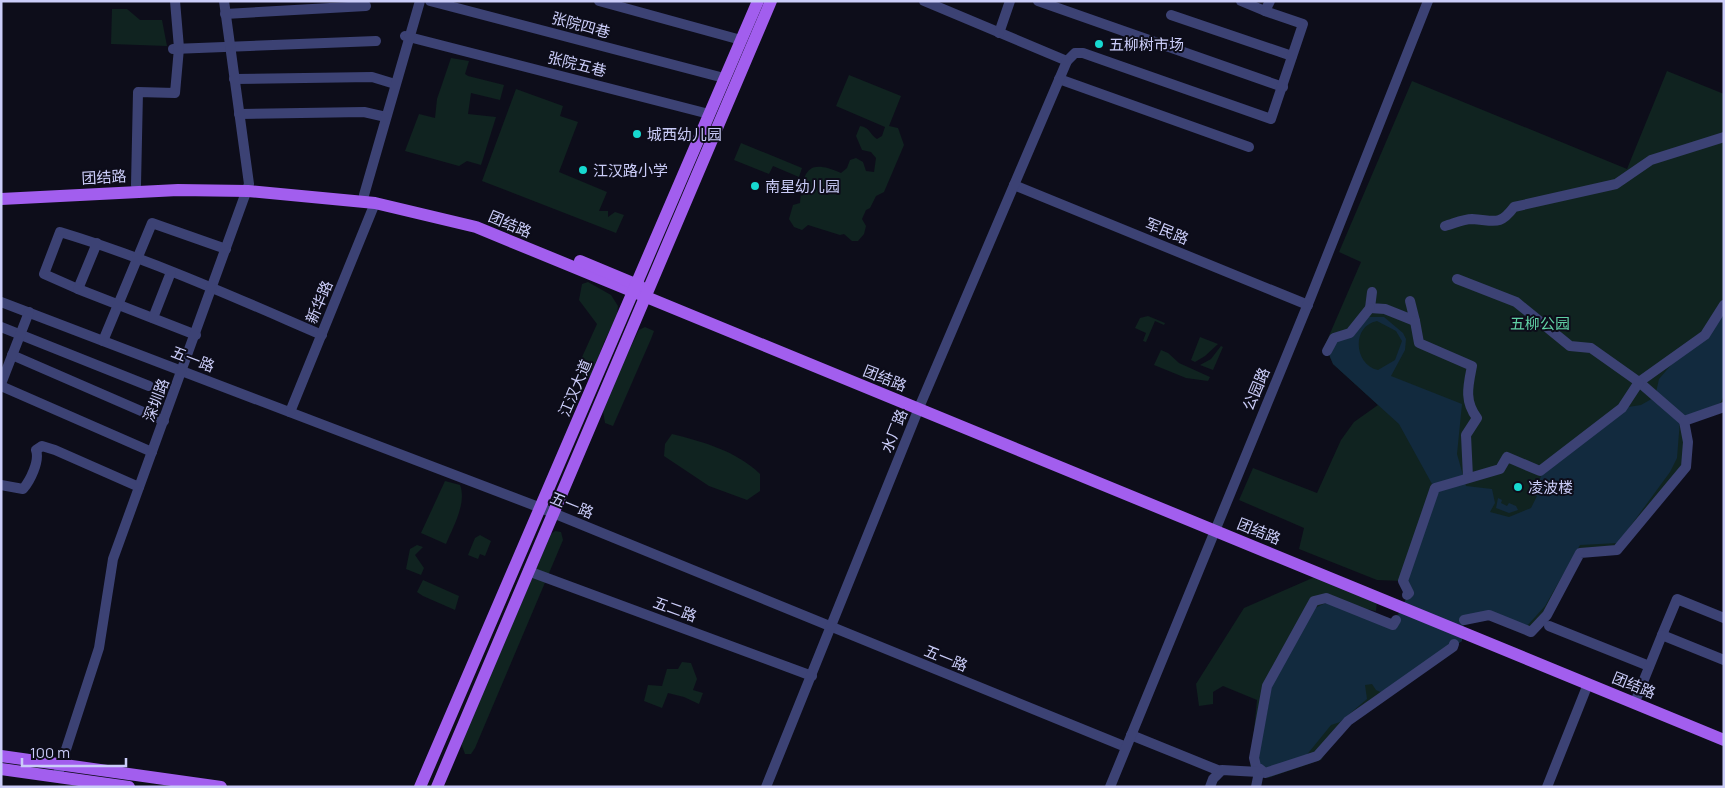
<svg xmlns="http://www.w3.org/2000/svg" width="1725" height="788" viewBox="0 0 1725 788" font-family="Manrope,'Noto Sans SC',sans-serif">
	<rect width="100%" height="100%" fill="#0d0d1a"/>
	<g fill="#102320">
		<path d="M112 9H127L140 20H162L167 46 111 44Z"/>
		<path d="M451 58 469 61 465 74 468 76 504 85 500 100 471 93 468 114 496 117 481 165 467 161 459 166 405 151 419 114 435 118 437 99Z"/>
		<path d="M1667 71 1724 94V407L1684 421V462L1622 546 1580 553 1547 615 1531 628 1481 613 1464 620 1462 641 1348 721 1321 760 1268 778 1250 771 1257 700 1223 686 1213 692V704L1199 706 1196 684 1244 608 1317 576 1377 600 1376 611 1337 603 1394 621 1409 593 1403 581 1377 580 1299 549 1304 528 1239 500 1253 468 1317 493 1341 440 1354 422 1378 405 1333 364 1325 345 1361 262 1339 252 1412 81 1627 169Z"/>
		<path d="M849 75 901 96 889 126 898 128 904 145 884 192 876 196 870 208 866 210 862 219 866 226 864 234 858 241H852L844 234 840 235 808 225 802 230 794 227 789 219 793 205 800 203C803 171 807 158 841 173L847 168 850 160 856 158 863 162 866 171 874 172 876 158 871 152 862 150 856 136 860 126C870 127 870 135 877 139L882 136 885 127 836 106Z"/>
		<path d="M516 89 563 106 560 116 578 122 559 172 607 192 599 211H608V217L615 212 624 215 616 233 482 181Z"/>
		<path d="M741 143 802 168 799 177 773 166 769 174 734 160Z"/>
		<path d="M588 282 611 295 618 306 617 316 604 342 591 378 583 376 578 366 597 324 579 300 582 284Z"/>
		<path d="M1148 316 1165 323 1164 325 1155 321 1146 342 1143 341 1146 333 1135 328 1140 318Z"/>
		<path d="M645 327 654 331 651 339 613 426 605 423 603 411 622 365 639 330Z"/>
		<path d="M1200 337 1218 344 1205 356 1195 362 1191 360Z"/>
		<path d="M1221 346 1223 347 1213 370 1200 365 1211 359Z"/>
		<path d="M1161 350 1168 353 1179 363 1210 377 1208 381 1186 378 1154 365Z"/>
		<path d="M672 434C704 442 736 451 760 474V491L747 500 709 486 664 456 665 444Z"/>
		<path d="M445 481 460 485C467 503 453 527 446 544L421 533Z"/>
		<path d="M555 531 561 532 563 540 475 748 471 754H465L461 743 551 534Z"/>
		<path d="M480 535 491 541 485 556 480 554 478 559 468 555 475 538Z"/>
		<path d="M417 545 423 547 415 555 424 568 421 575 406 569 410 549Z"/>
		<path d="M423 580 459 596 455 610 423 596 417 592Z"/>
		<path d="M682 662 691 663 697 679 693 690 703 693 699 704 684 697 668 693 662 708 644 701 648 685 662 686 667 669H678Z"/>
	</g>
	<g fill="#122a3e" fill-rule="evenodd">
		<path d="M1724 313V396L1720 403 1680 420 1677 458 1670 472 1618 543 1580 545 1545 606 1526 627 1481 613 1464 620 1462 641 1387 695 1376 690 1372 684 1365 685 1367 699 1340 722 1331 725 1305 757 1271 769 1258 766C1260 738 1269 712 1271 684L1313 609 1330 601 1396 620 1409 593 1403 581 1437 493 1399 424 1333 364 1325 345 1360 327 1369 317H1384L1403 333 1406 339 1405 350 1391 376 1462 404 1457 454 1466 486 1492 489 1495 503 1490 512 1509 517 1531 508 1537 496 1534 495 1543 471 1622 408 1641 405 1655 397 1659 379 1690 343ZM1377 321 1396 331 1402 341 1395 360 1378 370C1354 365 1351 326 1377 321Z"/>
		<path d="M1498 498 1502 500 1501 503 1507 506 1509 503 1516 506 1518 510 1509 513 1496 508Z"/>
	</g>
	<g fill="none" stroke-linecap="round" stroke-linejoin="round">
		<g stroke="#3c4274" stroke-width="10">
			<path d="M430 1 724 78"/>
			<path d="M599 1 741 40"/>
			<path d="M924 1 1067 61"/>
			<path d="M1038 1 1283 87"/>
			<path d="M1241 1 1265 11 1270 1"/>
			<path d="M225 14 366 6"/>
			<path d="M1171 15 1292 56"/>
			<path d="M999 33 1010 1"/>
			<path d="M405 36 709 114"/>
			<path d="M173 49 376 41"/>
			<path d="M234 79 372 77 395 84"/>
			<path d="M1059 79 1249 147"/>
			<path d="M239 114 364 112 386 117"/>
			<path d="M136 185 138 92 175 93 179 48 175 1"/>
			<path d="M1014 185 1308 305"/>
			<path d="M364 195 420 1"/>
			<path d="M1445 226C1453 224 1463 219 1472 219 1494 220 1499 227 1514 207L1616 184 1651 160 1724 137"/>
			<path d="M97 243 78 289 44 274 60 232C150 259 236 298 322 335"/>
			<path d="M78 289 196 335"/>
			<path d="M1372 292 1370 308 1385 309 1415 321 1410 301"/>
			<path d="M1 302 541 508 1126 747"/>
			<path d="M1724 305 1705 335 1639 382 1684 421 1724 407"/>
			<path d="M153 318 171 272"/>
			<path d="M1415 321 1419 343 1472 366C1468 386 1464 401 1477 418L1466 435 1468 477"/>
			<path d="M1 327 149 386"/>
			<path d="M103 341 152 223 226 249"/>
			<path d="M1327 351 1334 338 1350 333 1370 308"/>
			<path d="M12 355 164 421"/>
			<path d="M1 384 29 312"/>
			<path d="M1 386 152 452"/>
			<path d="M290 412 375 203"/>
			<path d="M1 485 23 489C30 481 40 461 36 450L42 446 55 450 139 487"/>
			<path d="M528 571 812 676"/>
			<path d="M1407 595 1409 593 1403 581 1435 488 1500 469 1507 457 1540 471 1622 408 1639 382 1591 348 1570 346 1516 302 1457 279"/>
			<path d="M1724 618 1677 599 1662 635 1724 660"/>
			<path d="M1396 620 1393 625 1326 598 1314 601 1267 686 1254 758 1256 766 1265 773 1317 756 1348 721 1453 647 1454 644"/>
			<path d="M1464 620 1489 615 1531 632 1547 615 1580 553 1617 550 1686 467 1688 442 1684 421"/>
			<path d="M1549 626 1649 666"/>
			<path d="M1637 697 1662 635"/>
			<path d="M1131 735 1220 771"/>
			<path d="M57 777 99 648 113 559 249 184 224 1"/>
			<path d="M766 787 921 403 1067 61 1075 53H1083L1271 119 1303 24 1265 11"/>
			<path d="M1110 787 1310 299 1428 1"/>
			<path d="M1210 787 1213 779 1222 770 1259 772 1256 787"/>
			<path d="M1547 787 1588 684"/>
		</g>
		<g stroke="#a25eee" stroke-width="12">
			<path d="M1 199 178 190 248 191 375 203 476 227 1724 740"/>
			<path d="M580 261 640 286"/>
			<path d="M1 756 221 787"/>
			<path d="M1 769 129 787"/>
			<path d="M420 787 758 1"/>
			<path d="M437 787 771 1"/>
		</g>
	</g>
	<g fill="#17d9d0" stroke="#0d0d1a" stroke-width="2">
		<circle cx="1099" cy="44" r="5"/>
		<circle cx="637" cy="134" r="5"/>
		<circle cx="583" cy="170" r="5"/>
		<circle cx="755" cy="186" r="5"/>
		<circle cx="1518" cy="487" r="5"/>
	</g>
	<g text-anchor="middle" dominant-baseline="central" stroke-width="4" stroke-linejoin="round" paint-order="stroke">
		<g font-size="15" fill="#cbcdf9" stroke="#0d0d1a">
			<text transform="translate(581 25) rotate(15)">张院四巷</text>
			<text transform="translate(577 64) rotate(14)">张院五巷</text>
			<text transform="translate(104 177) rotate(-3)">团结路</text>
			<text transform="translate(510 224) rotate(23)">团结路</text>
			<text transform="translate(1167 231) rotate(22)">军民路</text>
			<text transform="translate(319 302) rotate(-67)">新华路</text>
			<text transform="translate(193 359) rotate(21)">五一路</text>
			<text transform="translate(885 378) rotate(22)">团结路</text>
			<text transform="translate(575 388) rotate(-67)">江汉大道</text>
			<text transform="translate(1256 389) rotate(-67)">公园路</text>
			<text transform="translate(156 400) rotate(-69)">深圳路</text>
			<text transform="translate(894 431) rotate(-68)">水厂路</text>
			<text transform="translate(572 505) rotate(22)">五一路</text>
			<text transform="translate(1259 531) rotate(22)">团结路</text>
			<text transform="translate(675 609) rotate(20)">五二路</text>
			<text transform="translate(946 658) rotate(22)">五一路</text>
			<text transform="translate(1634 685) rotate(22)">团结路</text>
		</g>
		<g font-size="15" fill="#cbcdf9" stroke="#0d0d1a" text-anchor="start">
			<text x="1109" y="44">五柳树市场</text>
			<text x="647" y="134">城西幼儿园</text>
			<text x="593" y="170">江汉路小学</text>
			<text x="765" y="186">南星幼儿园</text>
			<text x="1528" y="487">凌波楼</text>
		</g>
		<g font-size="15" fill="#60d0a4" stroke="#0d0d1a">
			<text x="1540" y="323">五柳公园</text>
		</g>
	</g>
	<rect width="1725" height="788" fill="none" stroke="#cbcdf9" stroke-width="5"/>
	<path d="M22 758v8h104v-8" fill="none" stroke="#cbcdf9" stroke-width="2.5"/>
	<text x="30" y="758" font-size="15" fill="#cbcdf9" stroke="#0d0d1a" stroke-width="4" paint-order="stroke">100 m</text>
</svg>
